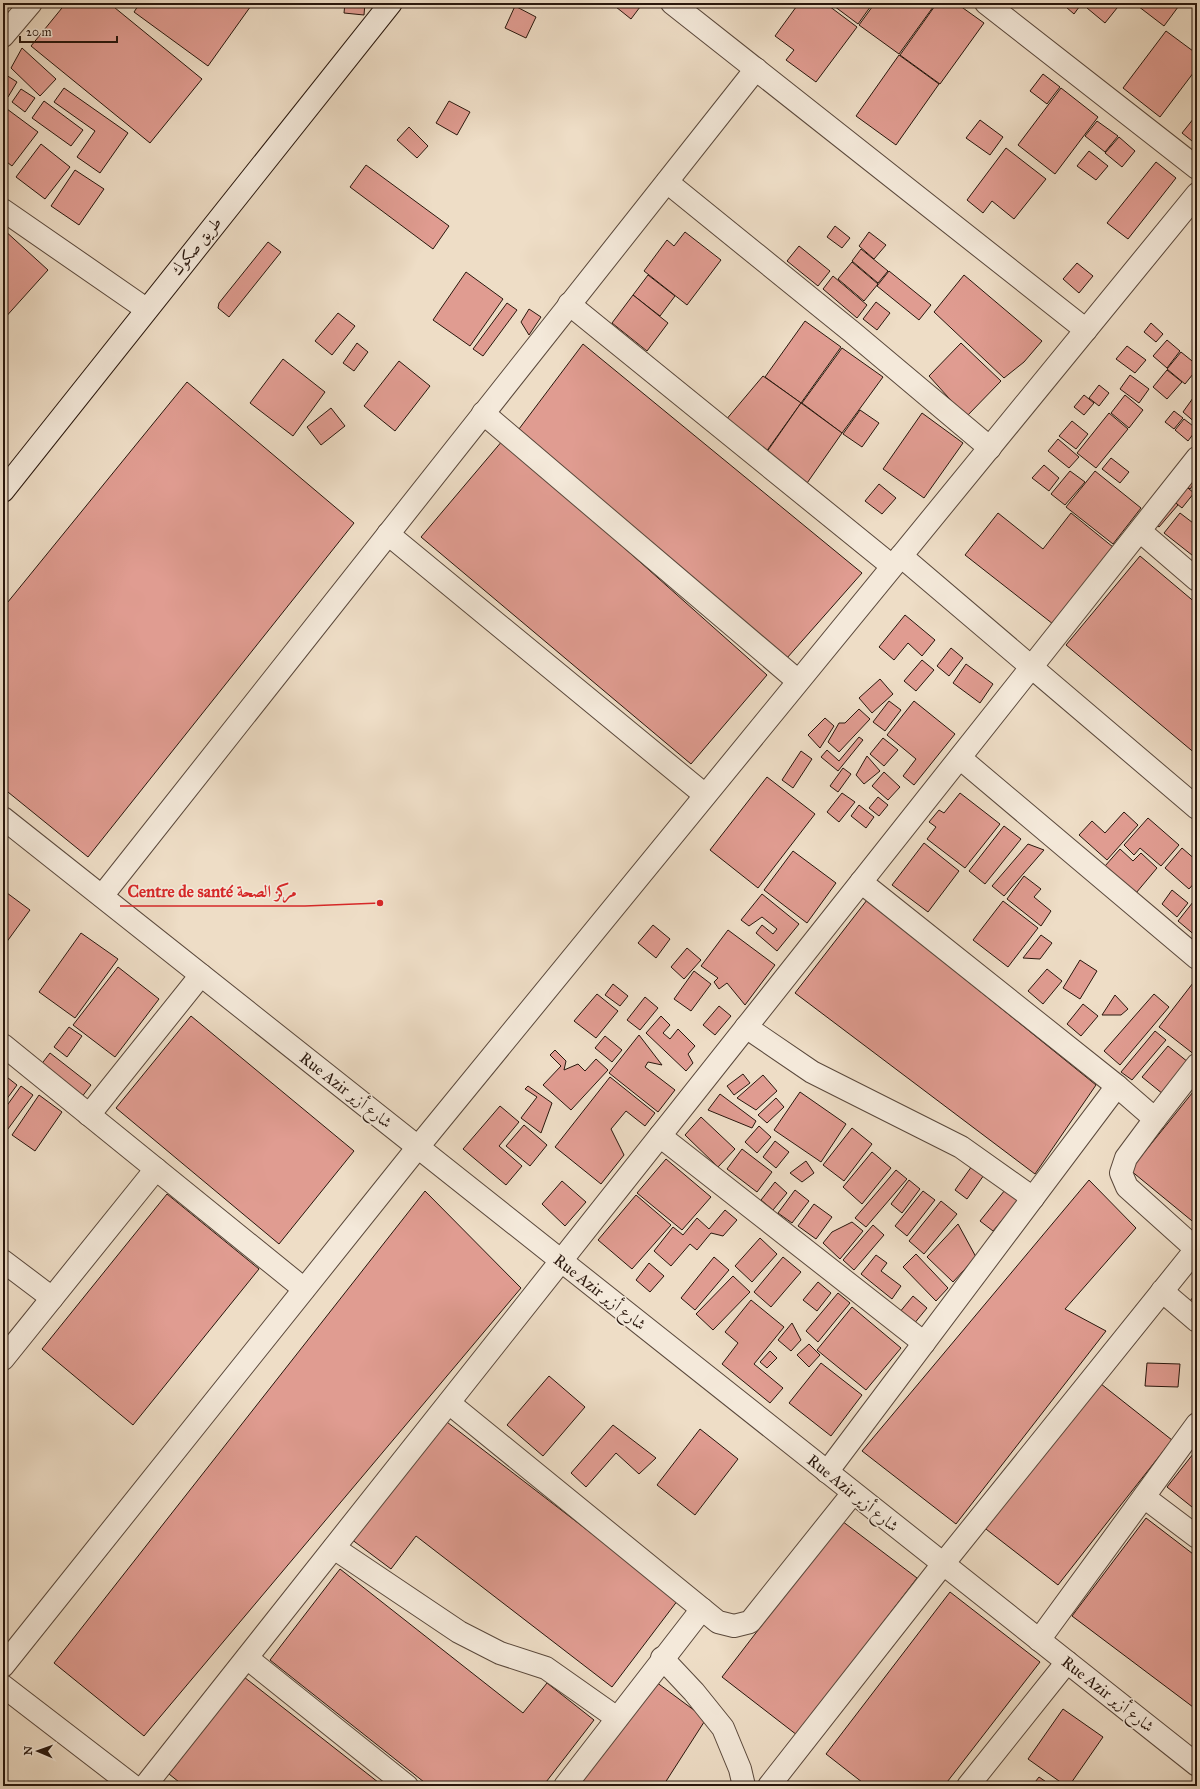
<svg xmlns="http://www.w3.org/2000/svg" width="1200" height="1789" viewBox="0 0 1200 1789" font-family="'IM FELL Great Primer',Amiri,serif">
	<rect width="100%" height="100%" fill="#eeddc6"/>
	<filter id="stains"><feTurbulence type="fractalNoise" baseFrequency=".005" numOctaves="4"/><feColorMatrix values="0 0 0 0 .2 0 0 0 0 .09 0 0 0 0 .02 0 0 0 .5 -.17"/></filter>
	<radialGradient id="worn" r=".72"><stop offset=".6" stop-color="#630" stop-opacity="0"/><stop offset="1" stop-color="#630" stop-opacity=".3"/></radialGradient>
	<g fill="#e09c91" stroke="#29170d">
		<path d="M66 3H109L202 79 150 143 31 46Z"/>
		<path d="M140 3H253L208 66 134 12Z"/>
		<path d="M345 3H365L364 15 344 13Z"/>
		<path d="M619 3H643L631 19 616 7Z"/>
		<path d="M799 3H825L857 27 816 82 786 60 794 50 775 36Z"/>
		<path d="M830 3H873L858 24Z"/>
		<path d="M875 3H936L899 54 859 25Z"/>
		<path d="M937 3H956L984 23 940 84 900 55Z"/>
		<path d="M1069 3H1082L1074 14 1066 7Z"/>
		<path d="M1091 3H1121L1105 23 1087 8Z"/>
		<path d="M1134 3H1181L1164 26Z"/>
		<path d="M515 6 536 17 526 38 505 28Z"/>
		<path d="M1166 31 1197 54V68L1160 117 1123 88Z"/>
		<path d="M22 48 56 79 40 96 11 68Z"/>
		<path d="M899 55 939 84 896 145 856 116Z"/>
		<path d="M3 73 17 82 8 97 3 93Z"/>
		<path d="M1043 74 1060 87 1047 104 1030 91Z"/>
		<path d="M64 88 128 133 100 173 77 157 95 131 54 102Z"/>
		<path d="M1061 88 1098 117 1055 174 1018 145Z"/>
		<path d="M21 89 35 98 25 112 12 102Z"/>
		<path d="M44 101 83 130 71 146 32 118Z"/>
		<path d="M449 101 470 112 457 135 436 123Z"/>
		<path d="M3 106 38 132 12 166 3 159Z"/>
		<path d="M1194 118 1197 120V145L1182 133Z"/>
		<path d="M980 120 1003 137 990 155 966 138Z"/>
		<path d="M1097 121 1118 136 1105 152 1085 136Z"/>
		<path d="M409 127 428 146 417 158 397 140Z"/>
		<path d="M1119 137 1135 151 1122 167 1105 153Z"/>
		<path d="M41 144 70 167 45 199 16 177Z"/>
		<path d="M1006 148 1046 179 1014 219 992 201 983 213 967 200Z"/>
		<path d="M1089 151 1108 166 1096 180 1077 166Z"/>
		<path d="M1156 162 1176 178 1128 239 1107 223Z"/>
		<path d="M366 165 449 226 433 249 350 187Z"/>
		<path d="M75 170 104 189 79 225 51 206Z"/>
		<path d="M835 226 850 238 842 248 827 237Z"/>
		<path d="M3 229 48 270 3 320Z"/>
		<path d="M685 232 721 260 687 305 644 271 667 240 674 246Z"/>
		<path d="M869 232 886 245 874 259 859 246Z"/>
		<path d="M268 242 281 252 229 317 218 308 219 303Z"/>
		<path d="M799 246 830 271 818 286 787 261Z"/>
		<path d="M861 249 888 271 878 283 852 261Z"/>
		<path d="M852 262 878 284 864 301 838 279Z"/>
		<path d="M1077 263 1093 276 1079 293 1063 279Z"/>
		<path d="M889 271 931 305 919 320 877 286Z"/>
		<path d="M466 272 503 299 470 346 433 320Z"/>
		<path d="M648 275 675 296 660 316 633 295Z"/>
		<path d="M964 275 1042 341 1024 362 1004 378 934 312Z"/>
		<path d="M833 276 867 305 857 318 823 289Z"/>
		<path d="M633 295 668 323 647 351 612 323Z"/>
		<path d="M876 302 890 313 877 330 863 319Z"/>
		<path d="M507 303 517 310 483 356 473 349Z"/>
		<path d="M529 309 541 317 529 335 521 322Z"/>
		<path d="M338 313 355 326 332 355 315 341Z"/>
		<path d="M805 321 841 347 801 403 765 377Z"/>
		<path d="M1151 323 1163 334 1156 342 1144 332Z"/>
		<path d="M1167 340 1180 351 1167 368 1153 356Z"/>
		<path d="M357 343 368 352 354 371 343 363Z"/>
		<path d="M961 343 1001 381 966 417 929 376Z"/>
		<path d="M583 344 862 573 787 658 519 429Z"/>
		<path d="M1127 346 1146 360 1135 373 1116 359Z"/>
		<path d="M842 348 883 377 842 433 802 403Z"/>
		<path d="M1181 352 1197 365V369L1185 384 1167 369Z"/>
		<path d="M283 359 325 392 293 436 250 403Z"/>
		<path d="M399 361 430 386 395 431 364 406Z"/>
		<path d="M1167 370 1182 382 1167 399 1153 387Z"/>
		<path d="M1197 372V382L1192 378Z"/>
		<path d="M1130 375 1149 389 1139 403 1120 389Z"/>
		<path d="M763 376 801 403 763 456 725 421Z"/>
		<path d="M187 382 354 523 88 857 3 788V608Z"/>
		<path d="M1099 385 1109 393 1099 406 1089 398Z"/>
		<path d="M1084 395 1094 403 1084 415 1074 407Z"/>
		<path d="M1125 395 1143 410 1129 428 1111 413Z"/>
		<path d="M1193 398 1197 401V424L1183 412Z"/>
		<path d="M801 403 842 433 805 486 764 456Z"/>
		<path d="M331 408 345 426 321 445 307 427Z"/>
		<path d="M860 410 879 423 862 447 843 434Z"/>
		<path d="M1174 411 1183 418 1174 429 1165 422Z"/>
		<path d="M922 413 963 443 924 498 883 469Z"/>
		<path d="M1109 413 1128 429 1096 468 1077 453Z"/>
		<path d="M1184 419 1197 429 1188 441 1175 430Z"/>
		<path d="M1072 421 1088 434 1076 449 1059 436Z"/>
		<path d="M1058 439 1079 457 1069 468 1048 451Z"/>
		<path d="M503 440 767 675 691 764 421 537Z"/>
		<path d="M1111 458 1129 472 1120 483 1102 469Z"/>
		<path d="M1044 465 1059 478 1049 491 1032 478Z"/>
		<path d="M1070 471 1085 482 1065 505 1051 494Z"/>
		<path d="M1095 471 1141 508 1113 544 1066 507Z"/>
		<path d="M1197 477V486L1193 485 1190 489 1185 485 1191 478Z"/>
		<path d="M879 484 896 498 882 514 865 501Z"/>
		<path d="M1183 484 1194 493 1182 508 1171 499Z"/>
		<path d="M1173 500 1178 505 1159 527 1154 523Z"/>
		<path d="M998 513 1043 549 1071 513 1113 547 1053 624 965 555Z"/>
		<path d="M1180 513 1197 526V559L1164 533Z"/>
		<path d="M1140 556 1197 604V755L1066 645Z"/>
		<path d="M905 615 935 640 922 656 908 643 894 660 879 647Z"/>
		<path d="M951 648 963 658 949 676 937 666Z"/>
		<path d="M922 660 934 670 916 691 904 681Z"/>
		<path d="M966 664 993 684 980 703 953 683Z"/>
		<path d="M880 679 893 694 872 713 859 698Z"/>
		<path d="M889 701 901 710 885 731 873 722Z"/>
		<path d="M914 701 955 734 914 785 903 776 916 759 887 735Z"/>
		<path d="M859 709 870 719 839 752 828 742 839 723H845Z"/>
		<path d="M825 718 834 726 820 748 808 735Z"/>
		<path d="M859 737 863 740 838 771 821 757 827 750 839 761Z"/>
		<path d="M883 738 898 750 884 766 870 754Z"/>
		<path d="M801 751 812 759 793 788 782 780Z"/>
		<path d="M867 756 880 771 864 784 856 775Z"/>
		<path d="M843 768 851 774 838 792 830 786Z"/>
		<path d="M884 772 900 787 888 800 872 786Z"/>
		<path d="M767 777 815 814 758 888 710 850Z"/>
		<path d="M842 793 855 802 839 822 827 812Z"/>
		<path d="M960 793 1000 824 965 868 927 839 936 827 929 822 939 810 944 813Z"/>
		<path d="M878 797 888 805 879 816 869 808Z"/>
		<path d="M859 805 874 817 866 828 851 816Z"/>
		<path d="M1124 812 1138 825 1107 860 1079 835 1092 821 1105 833Z"/>
		<path d="M1148 818 1179 845 1161 866 1140 848 1134 855 1124 845Z"/>
		<path d="M1004 826 1021 839 985 884 969 871Z"/>
		<path d="M924 843 959 871 928 912 892 885Z"/>
		<path d="M1028 844 1044 850 1004 896 992 886Z"/>
		<path d="M1182 848 1197 861V880L1189 889 1165 868Z"/>
		<path d="M1120 849 1133 861 1141 853 1157 868 1136 893 1105 866Z"/>
		<path d="M793 851 836 883 807 923 764 890Z"/>
		<path d="M1024 876 1041 889 1034 897 1051 911 1041 926 1007 899Z"/>
		<path d="M3 890 30 910 3 947Z"/>
		<path d="M1172 890 1188 903 1177 917 1162 904Z"/>
		<path d="M762 894 799 924 777 951 756 933 762 925 773 934 777 929 762 917 749 926 741 920Z"/>
		<path d="M1197 897V937L1178 921Z"/>
		<path d="M867 900 1096 1085 1035 1174 795 993Z"/>
		<path d="M1003 901 1038 928 1008 967 973 940Z"/>
		<path d="M653 925 670 939 656 958 638 943Z"/>
		<path d="M728 930 775 965 745 1005 727 983 719 989 714 982 718 978 701 966Z"/>
		<path d="M81 933 118 959 75 1018 39 992Z"/>
		<path d="M1041 935 1052 943 1040 959 1023 958Z"/>
		<path d="M687 948 701 960 684 979 671 967Z"/>
		<path d="M1080 960 1097 971 1080 999 1063 988Z"/>
		<path d="M118 967 159 999 115 1057 73 1025Z"/>
		<path d="M1047 969 1062 981 1043 1004 1028 991Z"/>
		<path d="M694 971 711 984 691 1011 674 999Z"/>
		<path d="M1193 983 1197 987V1053L1195 1055 1159 1027Z"/>
		<path d="M613 984 628 996 620 1006 605 995Z"/>
		<path d="M597 994 618 1011 596 1038 574 1021Z"/>
		<path d="M1154 994 1169 1007 1120 1065 1104 1051Z"/>
		<path d="M1115 995 1128 1009 1121 1015H1102Z"/>
		<path d="M645 997 658 1008 640 1030 627 1020Z"/>
		<path d="M1083 1004 1098 1016 1081 1036 1067 1024Z"/>
		<path d="M719 1006 731 1016 715 1035 703 1025Z"/>
		<path d="M191 1016 354 1151 279 1244 116 1108Z"/>
		<path d="M661 1016 670 1025 663 1033 670 1039 678 1029 695 1046 688 1054 693 1063 686 1071 646 1033Z"/>
		<path d="M69 1027 82 1036 67 1057 54 1047Z"/>
		<path d="M1155 1031 1166 1040 1132 1080 1121 1072Z"/>
		<path d="M639 1035 662 1065 648 1062 645 1067 675 1090 658 1112 609 1073Z"/>
		<path d="M605 1036 622 1050 612 1062 595 1048Z"/>
		<path d="M1168 1046 1188 1062 1163 1094 1142 1077Z"/>
		<path d="M555 1050 566 1061 564 1070 578 1064 585 1071 596 1059 608 1070 571 1110 543 1085 561 1066 550 1055Z"/>
		<path d="M50 1053 91 1085 81 1098 40 1066Z"/>
		<path d="M3 1074 17 1085 3 1104Z"/>
		<path d="M743 1074 750 1083 734 1095 727 1086Z"/>
		<path d="M763 1075 777 1091 756 1110 737 1098Z"/>
		<path d="M610 1077 655 1113 645 1126 626 1111 611 1129 624 1155 601 1184 555 1147Z"/>
		<path d="M21 1086 33 1095 5 1133 3 1131V1111Z"/>
		<path d="M528 1086 552 1103 541 1133 521 1118 537 1097 525 1089Z"/>
		<path d="M1197 1087V1225L1130 1170Z"/>
		<path d="M800 1092 846 1124 821 1162 774 1130Z"/>
		<path d="M720 1094 756 1121 752 1128 708 1110Z"/>
		<path d="M39 1095 62 1112 35 1151 12 1135Z"/>
		<path d="M776 1098 784 1107 767 1123 758 1115Z"/>
		<path d="M500 1106 519 1122 499 1146 522 1166 506 1185 463 1149Z"/>
		<path d="M701 1117 735 1149 718 1167 685 1135Z"/>
		<path d="M524 1125 547 1145 530 1166 506 1146Z"/>
		<path d="M759 1126 771 1137 757 1153 745 1142Z"/>
		<path d="M852 1128 872 1144 844 1181 823 1165Z"/>
		<path d="M775 1141 789 1152 776 1168 763 1157Z"/>
		<path d="M742 1149 772 1172 757 1192 727 1169Z"/>
		<path d="M872 1152 891 1168 862 1204 843 1187Z"/>
		<path d="M666 1159 711 1197 682 1230 637 1193Z"/>
		<path d="M806 1161 814 1173 802 1182 790 1173Z"/>
		<path d="M972 1166 984 1175 967 1199 955 1190Z"/>
		<path d="M896 1170 907 1179 866 1227 855 1218Z"/>
		<path d="M909 1180 920 1189 902 1213 891 1204Z"/>
		<path d="M1089 1180 1136 1228 1065 1309 1106 1331 956 1524 862 1451Z"/>
		<path d="M562 1181 586 1202 565 1226 542 1204Z"/>
		<path d="M775 1182 787 1193 773 1210 761 1200Z"/>
		<path d="M795 1190 809 1201 792 1223 778 1213Z"/>
		<path d="M1005 1190 1018 1201 993 1231 980 1221Z"/>
		<path d="M425 1191 521 1288 144 1736 54 1663Z"/>
		<path d="M923 1191 935 1200 907 1236 895 1226Z"/>
		<path d="M167 1194 259 1269 133 1425 42 1349Z"/>
		<path d="M636 1195 671 1225 632 1269 598 1240Z"/>
		<path d="M941 1201 957 1214 924 1254 909 1241Z"/>
		<path d="M814 1204 832 1217 816 1239 798 1226Z"/>
		<path d="M725 1210 737 1220 723 1236 711 1233 697 1250 690 1244 671 1266 654 1251 673 1227 683 1235 697 1218 709 1229Z"/>
		<path d="M852 1222 863 1231 840 1259 823 1243 832 1232Z"/>
		<path d="M958 1224 976 1257 953 1282 927 1257Z"/>
		<path d="M873 1225 884 1235 854 1270 843 1260Z"/>
		<path d="M760 1238 777 1254 752 1282 735 1266Z"/>
		<path d="M916 1254 948 1288 936 1301 903 1267Z"/>
		<path d="M876 1255 887 1263 881 1271 901 1286 892 1299 861 1274Z"/>
		<path d="M714 1257 729 1270 695 1310 681 1298Z"/>
		<path d="M783 1257 801 1272 771 1307 754 1292Z"/>
		<path d="M649 1263 664 1276 650 1292 636 1280Z"/>
		<path d="M733 1276 750 1292 713 1330 696 1314Z"/>
		<path d="M818 1282 831 1293 817 1311 803 1300Z"/>
		<path d="M1197 1292V1307L1190 1301Z"/>
		<path d="M838 1293 850 1303 818 1342 806 1331Z"/>
		<path d="M913 1296 927 1308 913 1325 899 1313Z"/>
		<path d="M751 1300 784 1327 754 1364 783 1388 770 1403 722 1364 738 1343 725 1332Z"/>
		<path d="M852 1307 901 1348 866 1390 817 1350Z"/>
		<path d="M792 1323 801 1340 791 1351 778 1340Z"/>
		<path d="M809 1344 820 1355 809 1367 797 1355Z"/>
		<path d="M770 1351 777 1358 767 1368 760 1362Z"/>
		<path d="M821 1363 862 1395 831 1436 789 1403Z"/>
		<path d="M1147 1363 1180 1364 1178 1387 1145 1386Z"/>
		<path d="M549 1376 585 1407 543 1456 507 1425Z"/>
		<path d="M1096 1380 1172 1440 1058 1585 982 1526Z"/>
		<path d="M443 1419 678 1600 612 1687 416 1536 391 1569 351 1539Z"/>
		<path d="M613 1425 656 1458 639 1474 616 1453 586 1487 571 1473Z"/>
		<path d="M700 1429 738 1459 695 1515 657 1485Z"/>
		<path d="M1197 1449V1511L1167 1487Z"/>
		<path d="M1146 1518 1197 1557V1710L1072 1616Z"/>
		<path d="M842 1521 917 1578 797 1735 722 1677Z"/>
		<path d="M340 1569 523 1713 547 1683 594 1720 543 1786H429L270 1660Z"/>
		<path d="M950 1592 1040 1662 944 1786H867L826 1754Z"/>
		<path d="M244 1677 383 1786H184L169 1774Z"/>
		<path d="M656 1682 706 1719 663 1786H579Z"/>
		<path d="M1063 1709 1103 1737 1069 1786H1066L1028 1759Z"/>
		<path d="M1039 1777 1052 1786H1032Z"/>
	</g>
	<g fill="none" stroke-linecap="round" stroke-linejoin="round">
		<defs>
			<g id="street">
				<path d="M672 3 1086 330"/>
				<path d="M986 3 1197 168"/>
				<path d="M3 36 31 3"/>
				<path d="M667 182 852 332 990 448"/>
				<path d="M3 210 146 309"/>
				<path d="M569 304 892 566"/>
				<path d="M483 413 798 681"/>
				<path d="M1140 531 1197 580"/>
				<path d="M388 534 705 795"/>
				<path d="M901 556 1197 808"/>
				<path d="M960 758 1197 958"/>
				<path d="M3 818 1197 1765"/>
				<path d="M861 882 1117 1086 1155 1119 1197 1065"/>
				<path d="M102 896 756 69"/>
				<path d="M746 1027 812 1072 961 1147 1033 1198"/>
				<path d="M3 1045 304 1289"/>
				<path d="M89 1115 201 975"/>
				<path d="M1155 1119 1126 1158 1121 1173 1127 1187 1196 1249"/>
				<path d="M660 1136 924 1343"/>
				<path d="M3 1261 52 1298"/>
				<path d="M1162 1291 1197 1321"/>
				<path d="M3 1359 156 1169"/>
				<path d="M449 1403 718 1622 734 1626 750 1622 853 1493"/>
				<path d="M827 1472 1117 1086"/>
				<path d="M1144 1497 1197 1537"/>
				<path d="M334 1548 459 1632 500 1653 546 1668 617 1718"/>
				<path d="M1039 1640 1197 1424"/>
				<path d="M247 1658 407 1786"/>
				<path d="M662 1658 694 1692 723 1728 740 1769 744 1786"/>
				<path d="M3 1666 418 1147 1197 194"/>
				<path d="M3 1686 133 1786"/>
				<path d="M145 1786 1197 458"/>
				<path d="M565 1786 702 1609"/>
				<path d="M769 1786 943 1564 1197 1248"/>
				<path d="M968 1786 1067 1662"/>
			</g>
			<path id="secondary" d="M3 491 391 3"/>
		</defs>
		<use href="#street" stroke="#5a483b" stroke-width="24"/>
		<use href="#secondary" stroke="#29170d" stroke-width="24"/>
		<use href="#street" stroke="#f4e9da" stroke-width="22"/>
		<use href="#secondary" stroke="#f4e9da" stroke-width="22"/>
	</g>
	<g text-anchor="middle" dominant-baseline="central" stroke-width="3" stroke-linejoin="round" paint-order="stroke">
		<g font-size="16" fill="#29170d" stroke="#f4e9da">
			<text transform="translate(196 246) rotate(-51)">طريق صكوك</text>
			<text transform="translate(346 1090) rotate(38)">Rue Azir شارع أزير</text>
			<text transform="translate(600 1292) rotate(38)">Rue Azir شارع أزير</text>
			<text transform="translate(853 1493) rotate(39)">Rue Azir شارع أزير</text>
			<text transform="translate(1108 1694) rotate(38)">Rue Azir شارع أزير</text>
		</g>
	</g>
	<path fill="none" stroke="#d62828" stroke-width="1.5" d="M380 903L305 906H120"/>
	<circle fill="#d62828" stroke="#f4e9da" stroke-width="1.5" cx="380" cy="903" r="4"/>
	<g font-size="17" text-anchor="middle" font-weight="bold" fill="#d62828" stroke="#f4e9da" stroke-width="3" stroke-linejoin="round" paint-order="stroke">
		<text x="212" y="897">Centre de santé مركز الصحة</text>
	</g>
	<rect width="1200" height="1789" fill="none" stroke="#eeddc6" stroke-width="16"/>
	<rect x="4" y="4" width="1192" height="1781" fill="none" stroke="#29170d" stroke-width="2"/>
	<rect x="8" y="8" width="1184" height="1773" fill="none" stroke="#29170d"/>
	<g transform="translate(38 1751) rotate(272)" stroke="#f4e9da" stroke-width="3" paint-order="stroke">
	<path d="M0-3L7 15L0 10L-7 15Z" fill="#29170d"/>
	<text y="-6" font-size="11" font-weight="bold" text-anchor="middle" fill="#29170d">N</text>
	</g>
	<path d="M20 36v6h97v-6" fill="none" stroke="#29170d" stroke-width="2"/>
	<text x="26" y="36" font-size="12" fill="#29170d" stroke="#f4e9da" stroke-width="3" paint-order="stroke">20 m</text>
	<rect width="100%" height="100%" filter="url(#stains)"/>
	<rect width="100%" height="100%" fill="url(#worn)"/>
</svg>
